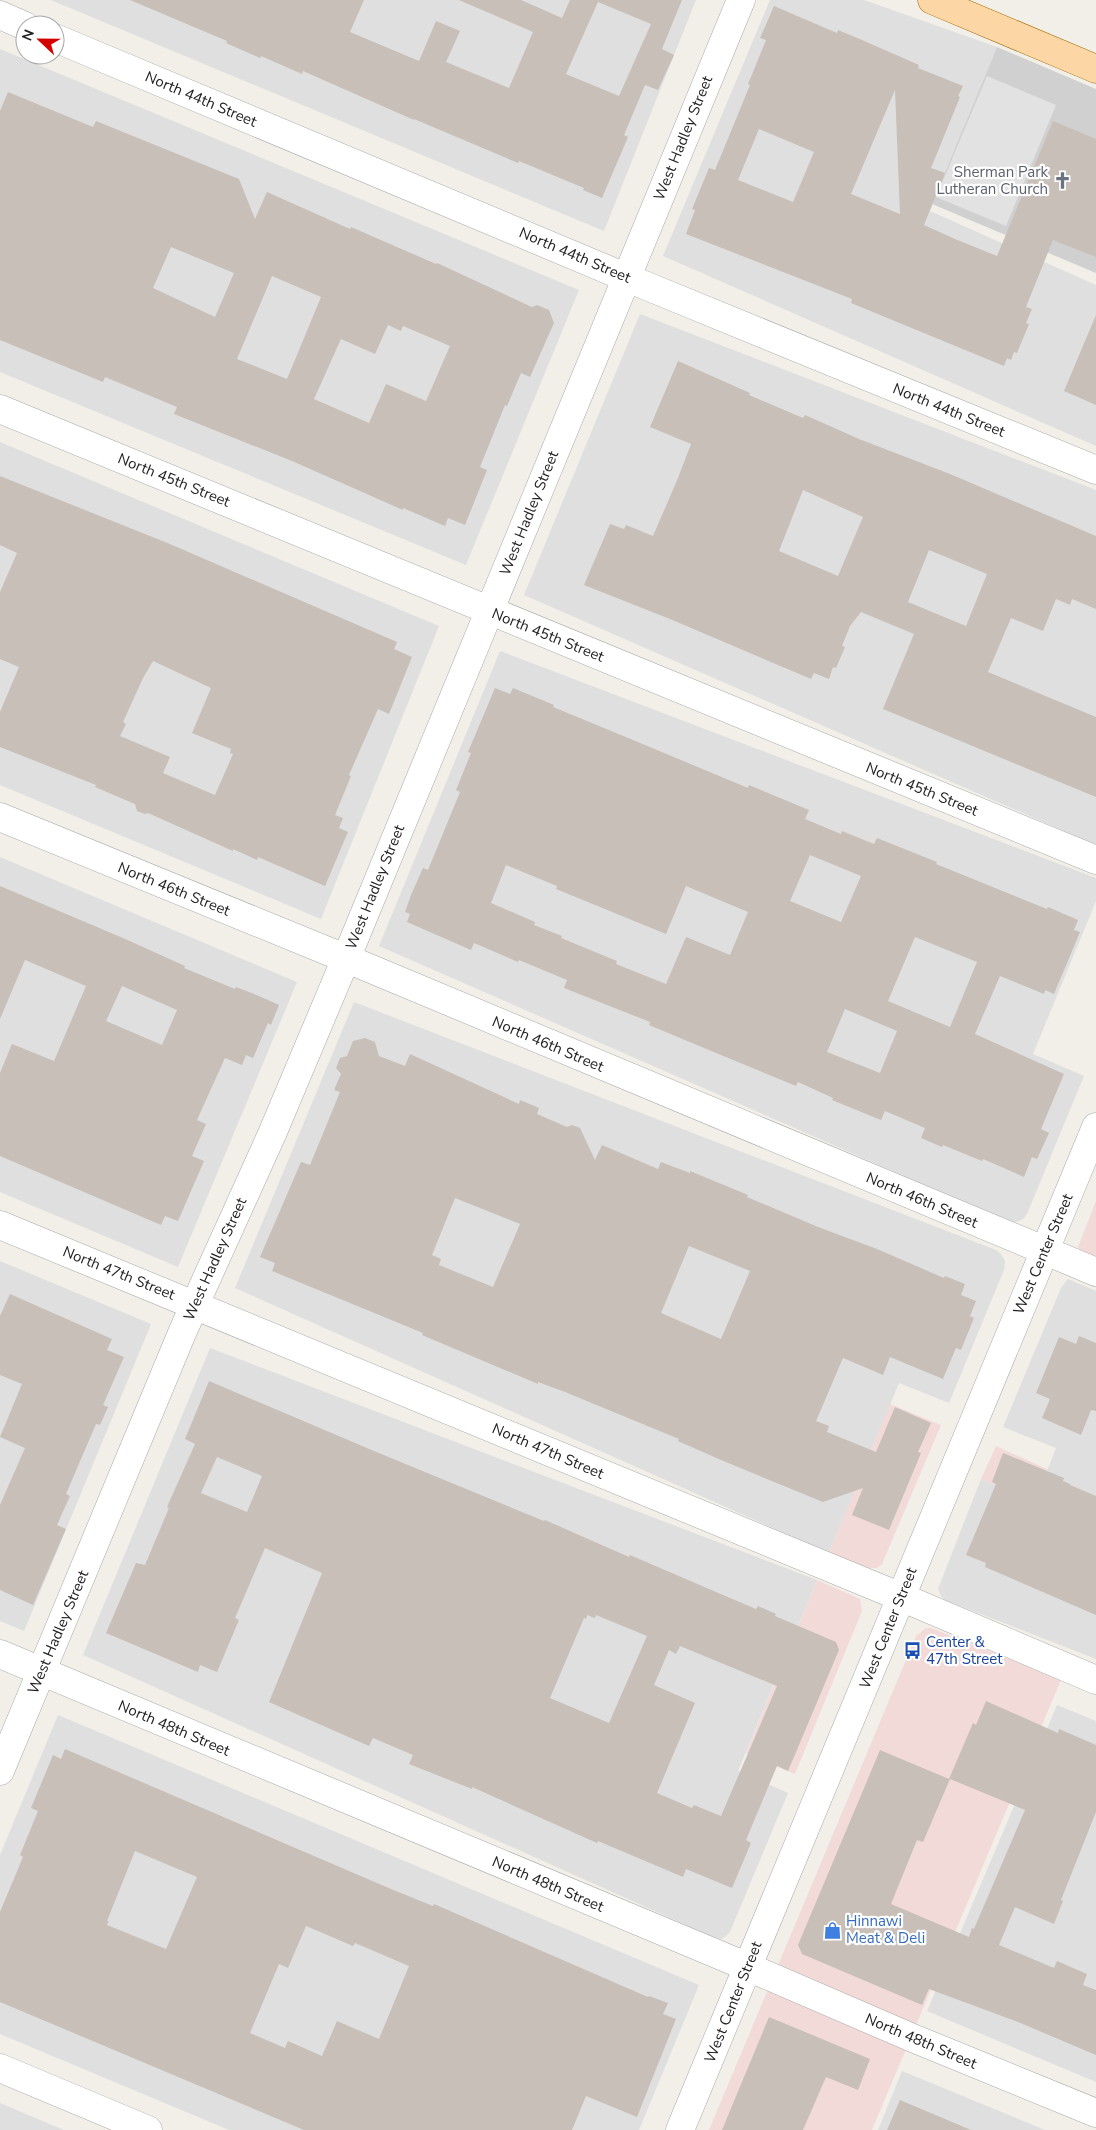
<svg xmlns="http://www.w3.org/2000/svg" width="1096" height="2130" viewBox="0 0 1096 2130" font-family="'Nunito Sans',sans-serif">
	<rect width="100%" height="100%" fill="#f2efe9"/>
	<g fill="#e0dfdf">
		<path d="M51 0H696L604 231Z"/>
		<path d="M770 0H864L997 47 930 211 1096 285V446L663 256Z"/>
		<path d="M0 49 579 290 466 565 0 372Z"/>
		<path d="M640 314 1096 490V845L524 595Z"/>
		<path d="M0 442 439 626 321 919 0 785Z"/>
		<path d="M500 651 1096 878V901L1033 1054 1084 1076 1027 1214 1023 1219 1016 1222 1007 1221 379 946Z"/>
		<path d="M0 857 297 982 178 1267 0 1192Z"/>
		<path d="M354 1002 996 1250 1001 1254 1005 1261 1004 1270 949 1403 899 1383 829 1553 235 1288Z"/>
		<path d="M0 1261 151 1324 24 1631 0 1621Z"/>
		<path d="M1068 1279 1096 1291V1659L945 1600 941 1596 938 1589 981 1479 1035 1501 1056 1448 1003 1427 1061 1288Z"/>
		<path d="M210 1348 817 1580 738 1771 788 1793 730 1932 726 1936 722 1939 715 1938 83 1655Z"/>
		<path d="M1057 1705 1096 1721V2082L927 2011Z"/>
		<path d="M58 1715 699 1985 639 2130H229L0 2034V1855Z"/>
		<path d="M902 2071 1045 2130H878Z"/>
		<path d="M0 2103 64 2130H0Z"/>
	</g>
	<g fill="#f2dad9">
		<path d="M1096 1201V1259L1080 1251 1078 1247Z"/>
		<path d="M890 1404 941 1425 882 1564 877 1568H866L829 1553Z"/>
		<path d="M996 1446 1047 1469 1035 1502 981 1479Z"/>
		<path d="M817 1580 860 1599 862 1611 795 1774 746 1753Z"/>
		<path d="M926 1628H931L1061 1680 872 2130H709L916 1636Z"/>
	</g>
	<path fill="#d0d0d0" d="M997 47 1096 89V273L932 204Z"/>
	<path fill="#e2e2e2" d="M987 76 1056 105 1006 226 936 197Z"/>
	<g fill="#c7bfb8" fill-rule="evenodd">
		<path d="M130 0H364L350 32 419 61 436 21 460 31 446 62 509 88 533 32 459 0H521L562 18 570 0H682L662 49 674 55 658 90 645 85 624 135 628 137 602 198 583 190 584 188 519 161 518 163 414 119V120L303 71 302 74 261 56 260 58 226 43 227 41ZM598 2 651 24 619 96 566 74Z"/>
		<path d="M774 6 837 33 838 30 862 40 919 65 918 68 963 86 958 96 960 97 931 168 945 173 924 225 955 239 997 256 1053 121 1096 139V257L1053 240 1026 307 1032 309 1026 323 1029 324 1017 353 1014 352 1011 360 1007 358 1004 366 851 303 852 299 686 234 695 210 692 209 709 168 715 170 750 85 748 84 766 40 760 38ZM895 90 900 214 851 194ZM759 129 814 152 793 202 738 180Z"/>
		<path d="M8 92 93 127 96 121 239 179 255 219 267 192 350 229 351 227 436 264 437 263 532 307 537 305 549 310 554 323 530 377 521 373 507 406 505 405 480 467 487 470 465 525 448 518 445 526 403 508V510L292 461 174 414 177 407 105 377 103 382 0 340V111ZM171 247 234 273 215 317 153 288ZM272 276 321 297 287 379 237 359ZM388 325 401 331 403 326 450 346 426 401 386 384 369 423 314 399 341 339 375 354Z"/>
		<path d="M1096 315V405L1064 391Z"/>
		<path d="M678 361 750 393 749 395 803 418 805 415 859 439 950 474 1096 536V609L1072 599 1070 605 1056 599 1043 631 1011 618 988 672 1096 717V797L883 709 914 634 861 612 850 626 842 646 845 647 836 668 833 667 829 679 814 673 811 679 670 619 584 585 610 524 624 529 626 525 653 536 678 478 691 444 650 427ZM803 490 863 517 838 576 779 551ZM929 550 987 574 966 626 908 602Z"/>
		<path d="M0 476 170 544 397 642 394 649 412 657 389 714 378 709 349 775 351 776 335 815 343 818 339 828 348 832 325 886 258 857 257 860 233 849V851L148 813 145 814 137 811 135 804 95 787 96 785 0 747V712L19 667 0 659V592L17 553 0 545ZM153 661 211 688 192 733 231 749 230 753 233 754 215 795 163 773 170 757 120 736 126 724 123 722 143 678Z"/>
		<path d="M495 688 510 694 513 688 554 705 553 707 621 735 748 788 749 785 809 810 805 819 841 834 842 831 874 844 877 838 937 862 936 864 1047 909 1048 907 1078 920 1074 930 1080 932 1054 994 1045 990 1044 994 1000 976 975 1034 1064 1074 1041 1129 1049 1133 1037 1159 1032 1157 1024 1177 983 1159 982 1161 943 1145 942 1147 921 1138 925 1128 885 1111 881 1120 832 1100 833 1098 798 1082 796 1086 692 1043 649 1025 650 1022 564 988 567 980 519 960 518 962 474 943 471 950 407 922 410 914 405 912 411 895 423 868 428 870 460 792 456 790 471 753 468 752ZM810 855 861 876 841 922 790 901ZM506 865 557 886 556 889 666 934 686 886 748 912 730 955 686 937 666 984 616 964 617 961 561 938 562 936 534 925 535 922 491 903ZM915 937 977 962 950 1027 888 1001ZM845 1009 897 1031 880 1073 827 1052Z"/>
		<path d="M0 886 123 938 185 966 184 968 235 989 236 987 259 996 279 1005 271 1025 268 1023 253 1058 246 1055 242 1065 225 1058 197 1120 206 1124 192 1156 204 1161 178 1221 165 1216 161 1225 0 1156V1073L12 1044 54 1061 86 986 25 960 0 1019ZM122 986 177 1010 162 1045 106 1021Z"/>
		<path d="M365 1038 375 1042 379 1056 405 1066 410 1054 519 1104 520 1100 539 1108 537 1114 567 1127 572 1125 580 1128 595 1160 602 1145 658 1169 661 1162 690 1173V1171L748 1195 747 1197 818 1227 877 1249 944 1278 945 1276 965 1284 961 1295 976 1301 970 1316 974 1318 961 1350 956 1348 943 1379 890 1357 883 1375 843 1358 816 1421 829 1426 827 1432 876 1452 895 1407 931 1423 918 1452 921 1453 889 1530 852 1515 863 1488 823 1502 721 1460 678 1441 679 1439 565 1392 538 1382V1384L422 1335 423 1333 272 1271 275 1263 260 1257 301 1162 310 1165 340 1092 334 1090 341 1074 336 1068 340 1058 347 1056 353 1041ZM455 1198 520 1224 493 1287 439 1265 441 1259 432 1255ZM689 1246 750 1271 721 1339 661 1313Z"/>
		<path d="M10 1294 112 1339 107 1350 124 1357 103 1405 108 1407 100 1425 96 1424 66 1494 70 1496 57 1525 66 1529 33 1605 0 1590V1505L25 1448 0 1437 22 1384 0 1375V1316Z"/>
		<path d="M1079 1336 1096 1343V1411L1091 1410 1081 1435 1042 1418 1050 1399 1036 1393 1059 1337 1076 1344Z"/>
		<path d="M209 1381 374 1451 544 1521 545 1520 629 1557 630 1555 716 1592 756 1609 758 1606 776 1614 775 1616 836 1642 839 1650 788 1771 777 1766 746 1840 751 1843 732 1888 686 1869 683 1877 598 1841 597 1843 472 1787V1789L409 1764 413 1755 373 1738 369 1746 269 1702 322 1573 265 1548 235 1618 239 1620 217 1672 200 1665 198 1672 106 1633 136 1563 145 1565 169 1508 167 1507 195 1444 185 1439ZM217 1457 262 1476 247 1512 201 1493ZM587 1615 595 1618 596 1615 647 1636 609 1723 550 1698 584 1618 586 1619ZM680 1646 777 1686 721 1816 694 1805 692 1808 657 1793 695 1703 654 1685 669 1650 676 1654Z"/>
		<path d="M1003 1453 1064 1478 1063 1481 1070 1484V1485L1096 1496V1615L985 1567 986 1563 966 1555 996 1484 992 1482Z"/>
		<path d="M986 1701 1058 1733 1059 1729 1096 1745V1812L1061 1900 1063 1901 1054 1924 1015 1907 999 1945 1054 1968 1057 1961 1087 1974 1083 1985 1096 1990V2055L1018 2022 929 1989 922 2005 802 1954 798 1945 880 1750 949 1779 973 1723 976 1725ZM950 1779 1025 1810 974 1929 972 1928 969 1937 891 1904 917 1840 923 1842Z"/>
		<path d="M65 1749 391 1889 433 1906 434 1904 648 1997 649 1996 668 2003 663 2014 676 2019 637 2117 586 2096 572 2130H304L0 2002V1912L23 1857 20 1855 38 1811 31 1808 53 1755 61 1759ZM135 1851 197 1877 166 1949 107 1925 109 1921H107ZM306 1926 353 1946 355 1943 409 1966 379 2039 337 2021 322 2056 288 2041 285 2048 250 2033 279 1964 288 1968Z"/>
		<path d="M769 2017 870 2059 858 2090 826 2077 803 2130H722Z"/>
		<path d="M900 2100 971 2130H887Z"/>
	</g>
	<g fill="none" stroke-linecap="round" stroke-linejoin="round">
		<defs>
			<g id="minor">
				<path d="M0 15 25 26"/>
				<path d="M55 38 649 287 1096 470"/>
				<path d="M0 409 1096 860"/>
				<path d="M0 817 369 968 1096 1272"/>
				<path d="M0 1225 901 1597 1096 1680"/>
				<path d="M0 1654 748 1967 915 2039 1096 2113"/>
				<path d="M0 1771 182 1333 272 1134 355 937 741 0"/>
				<path d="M0 2068 148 2130"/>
				<path d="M680 2130 1096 1127"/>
			</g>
			<path id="major" d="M932 0 1096 69"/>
		</defs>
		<use href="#minor" stroke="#a9a9a9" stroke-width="29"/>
		<use href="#major" stroke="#a06b00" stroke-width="29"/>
		<use href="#minor" stroke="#fff" stroke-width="28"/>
		<use href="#major" stroke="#fcd6a4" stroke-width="28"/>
	</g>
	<defs>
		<symbol id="church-bare" viewBox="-9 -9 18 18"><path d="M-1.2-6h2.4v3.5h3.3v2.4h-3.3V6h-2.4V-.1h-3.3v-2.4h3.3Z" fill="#6b7280" stroke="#fff" stroke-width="2.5" paint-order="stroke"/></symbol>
		<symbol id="bus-bare" viewBox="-9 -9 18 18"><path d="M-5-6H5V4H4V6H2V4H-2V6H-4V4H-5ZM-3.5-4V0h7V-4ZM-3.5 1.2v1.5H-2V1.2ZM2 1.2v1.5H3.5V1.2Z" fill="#1a4fb4" stroke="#fff" stroke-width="2.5" paint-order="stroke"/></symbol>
		<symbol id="shop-bare" viewBox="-9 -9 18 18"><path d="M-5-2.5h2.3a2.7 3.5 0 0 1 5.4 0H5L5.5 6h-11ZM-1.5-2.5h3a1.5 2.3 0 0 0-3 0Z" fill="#3f7fe0" stroke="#fff" stroke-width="2.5" paint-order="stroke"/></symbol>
	</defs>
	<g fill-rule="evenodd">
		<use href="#church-bare" x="1050" y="168" width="25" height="25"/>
		<use href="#bus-bare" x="900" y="1638" width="25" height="25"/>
		<use href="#shop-bare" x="820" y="1918" width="25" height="25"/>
	</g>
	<g text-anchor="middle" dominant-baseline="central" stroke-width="4.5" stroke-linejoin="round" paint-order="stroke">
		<g font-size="15" fill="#222" stroke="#fff">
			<text transform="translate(201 99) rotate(23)">North 44th Street</text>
			<text transform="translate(683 138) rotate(-68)">West Hadley Street</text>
			<text transform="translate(575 255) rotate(23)">North 44th Street</text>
			<text transform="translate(949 410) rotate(22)">North 44th Street</text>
			<text transform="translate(174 480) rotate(22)">North 45th Street</text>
			<text transform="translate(529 513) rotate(-68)">West Hadley Street</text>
			<text transform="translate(548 635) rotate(22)">North 45th Street</text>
			<text transform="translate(922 789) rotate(22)">North 45th Street</text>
			<text transform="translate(375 887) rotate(-68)">West Hadley Street</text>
			<text transform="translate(174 889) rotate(22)">North 46th Street</text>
			<text transform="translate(548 1044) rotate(23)">North 46th Street</text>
			<text transform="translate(922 1200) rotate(23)">North 46th Street</text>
			<text transform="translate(1043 1254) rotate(-67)">West Center Street</text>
			<text transform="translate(215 1259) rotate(-66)">West Hadley Street</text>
			<text transform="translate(119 1273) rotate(22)">North 47th Street</text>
			<text transform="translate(548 1451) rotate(23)">North 47th Street</text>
			<text transform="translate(888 1628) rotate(-68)">West Center Street</text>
			<text transform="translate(58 1632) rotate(-67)">West Hadley Street</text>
			<text transform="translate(174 1728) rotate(23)">North 48th Street</text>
			<text transform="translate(548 1884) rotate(23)">North 48th Street</text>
			<text transform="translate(733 2002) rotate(-68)">West Center Street</text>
			<text transform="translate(921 2041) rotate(23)">North 48th Street</text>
		</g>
		<g font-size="15" fill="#5b616d" stroke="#fff" text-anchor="end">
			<text x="1048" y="172">Sherman Park<tspan x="1048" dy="17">Lutheran Church</tspan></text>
		</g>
		<g font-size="15" fill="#164399" stroke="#fff" text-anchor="start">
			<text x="926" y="1642">Center &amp;<tspan x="926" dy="17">47th Street</tspan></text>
		</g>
		<g font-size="15" fill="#366cbe" stroke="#fff" text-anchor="start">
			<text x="846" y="1921">Hinnawi<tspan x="846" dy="17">Meat &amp; Deli</tspan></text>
		</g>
	</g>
	<g transform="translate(40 40) rotate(292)"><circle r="24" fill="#ffffff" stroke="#a7a7a7"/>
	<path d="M0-4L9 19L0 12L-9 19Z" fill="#d40000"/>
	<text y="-8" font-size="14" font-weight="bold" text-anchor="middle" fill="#222222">N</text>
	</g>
</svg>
